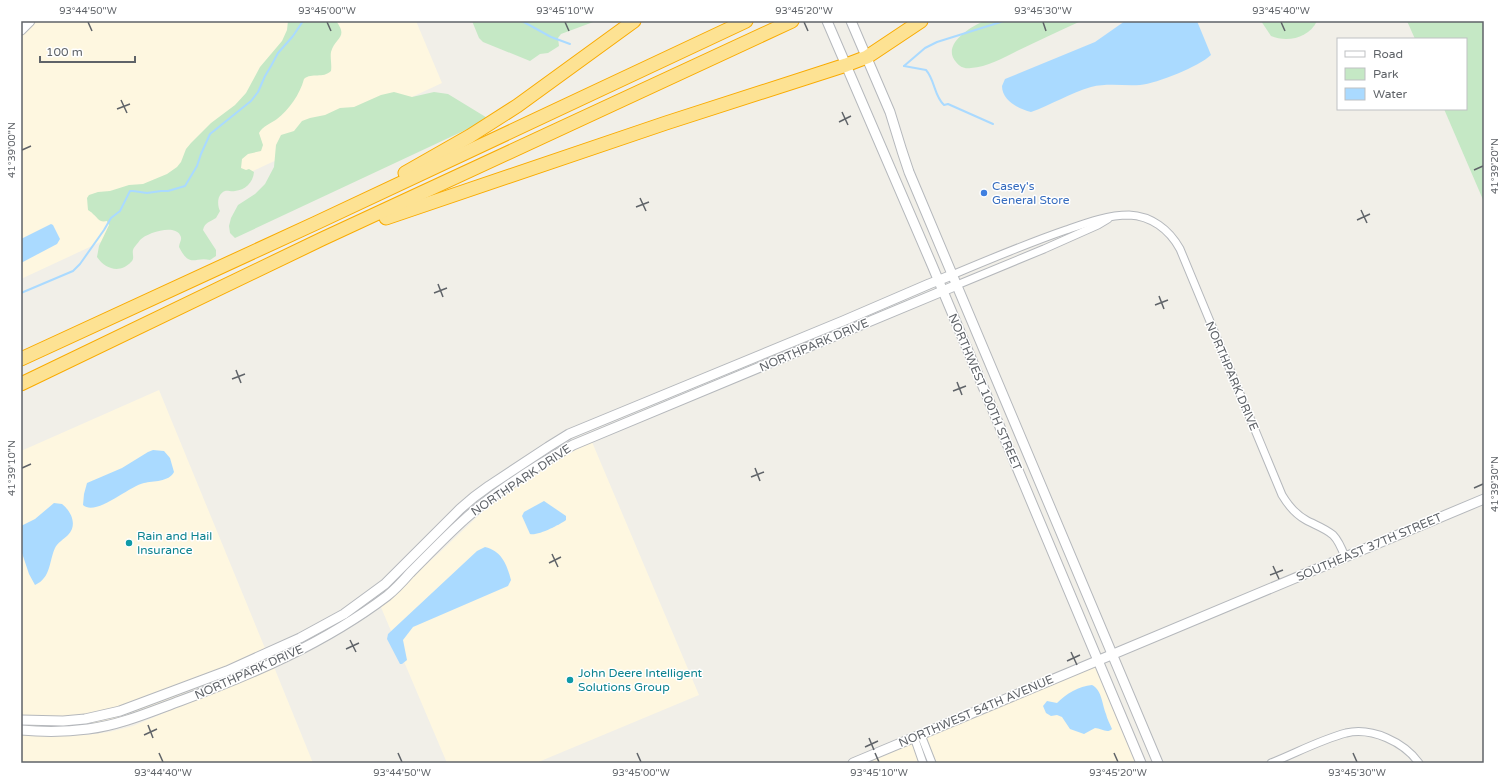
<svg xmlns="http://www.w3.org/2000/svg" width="1505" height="784" viewBox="0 0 1505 784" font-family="'Varela Round',sans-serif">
	<rect width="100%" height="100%" fill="#f1efe8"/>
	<g fill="#fef7e0">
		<path d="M21 21H416L442 83 21 279Z"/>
		<path d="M159 390 269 658 147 709 108 721 81 725 85 735 109 732 133 726 274 667 313 763H21V451Z"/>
		<path d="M592 442 699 695 536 763H447L380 605 439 553 497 498 509 488 526 482 563 456Z"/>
		<path d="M1093 667H1097L1107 671 1146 763H864Z"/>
	</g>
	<g fill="#c5e8c5">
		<path d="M288 21H336C349 38 335 37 331 52 330 57 332 65 331 71 323 79 312 72 304 79 300 94 289 110 277 119 270 124 263 126 259 133L263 145 261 151 248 154 242 159 241 168 246 170 249 169 254 172C253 183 245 190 235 191 231 192 228 190 225 191 217 194 217 205 220 211L216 218C210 222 205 222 203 230L216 250V256L210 260C195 256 190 269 179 247 179 243 183 239 180 235 174 224 147 233 140 240 138 243 134 247 133 250 132 254 135 259 131 262 120 274 105 269 97 257L99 246 109 225 107 221C99 223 98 218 93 214 92 212 89 211 88 210L87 198 89 195 98 192 110 191 129 185 143 184 167 174 177 167 181 162 186 149 191 143 211 123 235 105 246 93 260 67 282 41 287 30Z"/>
		<path d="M472 21H596L561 34 558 38 559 46 548 53 540 54 530 61 483 42 479 38Z"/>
		<path d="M984 21H1081C1059 31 1038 41 1017 51 1003 58 987 67 971 68 964 69 960 67 956 62 941 45 970 27 984 21Z"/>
		<path d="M1261 21H1317C1309 38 1287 43 1271 36Z"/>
		<path d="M1407 21H1484V202L1444 109H1466V39H1415Z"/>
		<path d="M394 92 412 97 434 92 448 94 489 119 235 238 230 233 229 226 231 218 238 205 255 194 265 184 274 167 276 145 281 135 294 131 302 121 310 118 325 115 340 108 354 107 381 95Z"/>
	</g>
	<g fill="#aadaff">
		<path d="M1125 21H1197L1211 55C1198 67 1158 83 1140 85 1124 86 1107 83 1091 87 1070 93 1051 105 1031 112 1018 109 1002 100 1002 86L1005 79 1095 42Z"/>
		<path d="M51 224 53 225 60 239 57 244 21 263V239Z"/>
		<path d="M153 450 164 451 170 458 174 472C169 482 153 481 144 483 129 486 96 517 83 505L84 494 87 483 122 468 148 452Z"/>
		<path d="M544 501 566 516V520C559 525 538 536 530 534L522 516 524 512Z"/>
		<path d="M54 503 62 504C71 511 78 525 68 535 64 539 57 543 55 548 49 561 51 578 35 585L29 574 21 550V526L35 519Z"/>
		<path d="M485 547C502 551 507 565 511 580L508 586 413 627 403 640 407 660 402 664H400L387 639 388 634 477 551Z"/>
		<path d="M1092 685C1102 690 1102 704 1106 714 1107 719 1110 724 1112 729 1107 734 1101 728 1095 728L1084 734 1070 729 1062 717 1057 715 1051 716 1046 713 1043 706 1047 701 1057 703C1066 694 1079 686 1092 685Z"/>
	</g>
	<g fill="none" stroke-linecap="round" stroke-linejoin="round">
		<g stroke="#aadaff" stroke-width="2">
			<path d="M522 21 551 37 570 44"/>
			<path d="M904 66 926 70C935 80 934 96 944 105L948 104 993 124"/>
			<path d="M904 66 925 48 937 42 1004 21"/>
			<path d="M21 293 73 271 80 264 104 230 111 218 120 211 130 191H133L147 193 161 191H168L185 186 197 166 201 154 210 134 251 101 258 92 265 76 271 66 278 53 293 36 303 21"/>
		</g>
		<defs>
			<g id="minor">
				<path d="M952 275C990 259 1028 243 1066 230 1086 223 1107 215 1129 215 1151 216 1169 229 1180 249L1282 495C1288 505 1295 514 1306 520 1315 525 1325 528 1333 535 1339 541 1342 549 1345 557"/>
				<path d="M957 285 1044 249 1098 225 1108 219"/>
				<path d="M921 735 932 763"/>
				<path d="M914 737 923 763"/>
				<path d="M1271 763C1296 753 1320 740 1346 733 1372 727 1404 742 1419 763"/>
			</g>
			<g id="tertiary">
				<path d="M827 21 932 265 1141 763"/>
				<path d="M851 21 890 112 902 151 909 172 1158 763"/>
				<path d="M21 30 30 21"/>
				<path d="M21 720 63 721 85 719 120 711 227 671 300 638 344 614 385 584 460 509 474 497 489 486 548 447 569 434 843 321 929 284 952 275"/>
				<path d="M21 730C43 732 66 732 88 729 120 725 150 712 180 701 253 674 325 643 387 596 396 589 403 581 410 573 428 555 446 536 465 519 496 491 536 466 573 445L957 285"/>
				<path d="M853 763 1484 499"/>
			</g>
			<g id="motorway">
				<path d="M405 173 470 136 517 106 634 21"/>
				<path d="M386 218 666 123 846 65 867 57 921 21"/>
				<path d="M21 359 316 223 746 21"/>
				<path d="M21 384 322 239 792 21"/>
			</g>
		</defs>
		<use href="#minor" stroke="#b5b8bc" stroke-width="9"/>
		<use href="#tertiary" stroke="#b5b8bc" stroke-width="11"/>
		<use href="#motorway" stroke="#f9ab00" stroke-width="15"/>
		<use href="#minor" stroke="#fff" stroke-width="7"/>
		<use href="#tertiary" stroke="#fff" stroke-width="9"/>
		<use href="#motorway" stroke="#fde293" stroke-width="13"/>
	</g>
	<path fill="none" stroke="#5f6368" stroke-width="1.5" d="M88 22 92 31M327 22 331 31M565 22 569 31M804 22 808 31M1043 22 1046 31M1281 22 1285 31M121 100 127 113M117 109 130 104M842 112 848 125M839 122 851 116M22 150 31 146M1474 170 1483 166M640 198 646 211M636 207 649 202M1361 210 1367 223M1357 220 1370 214M438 284 443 297M434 293 447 288M1159 296 1164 309M1155 305 1168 300M236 370 241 383M232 379 245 374M957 382 962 395M953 391 966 386M22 468 31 464M755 468 760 481M751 477 764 472M1474 488 1483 484M552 554 558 567M549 563 561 557M1273 566 1279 579M1270 575 1283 570M350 640 356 652M346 649 359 643M1071 652 1077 665M1067 661 1080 655M148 725 153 738M144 735 157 729M869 738 874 750M865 747 878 741M159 753 163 762M398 753 402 762M637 753 641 762M875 753 879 762M1114 753 1118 762M1353 753 1357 762"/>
	<circle fill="#3f7fe0" stroke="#fff" stroke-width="1.5" cx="984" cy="193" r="4"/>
	<g fill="#0f9aa8" stroke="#fff" stroke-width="1.5">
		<circle cx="129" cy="543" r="4"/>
		<circle cx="570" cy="680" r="4"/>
	</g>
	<g text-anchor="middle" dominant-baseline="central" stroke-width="3" stroke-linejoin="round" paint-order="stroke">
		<g font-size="12" fill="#366cbe" stroke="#fff" text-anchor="start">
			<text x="992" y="186">Casey's<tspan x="992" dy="14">General Store</tspan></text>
		</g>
		<g font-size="12" fill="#5f6368" stroke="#fff">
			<text transform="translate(814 345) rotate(-23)">NORTHPARK DRIVE</text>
			<text transform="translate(1232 376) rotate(67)">NORTHPARK DRIVE</text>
			<text transform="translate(985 392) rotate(67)">NORTHWEST 100TH STREET</text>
			<text transform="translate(521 480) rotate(-34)">NORTHPARK DRIVE</text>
			<text transform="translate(1369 547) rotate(-23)">SOUTHEAST 37TH STREET</text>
			<text transform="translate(249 672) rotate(-24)">NORTHPARK DRIVE</text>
			<text transform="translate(976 711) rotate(-23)">NORTHWEST 54TH AVENUE</text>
		</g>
		<g font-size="12" fill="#0d838f" stroke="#fff" text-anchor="start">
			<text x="137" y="536">Rain and Hail<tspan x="137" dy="14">Insurance</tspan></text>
			<text x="578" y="673">John Deere Intelligent<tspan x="578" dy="14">Solutions Group</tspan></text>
		</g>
	</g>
	<rect width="1505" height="784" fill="none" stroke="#ffffff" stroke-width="44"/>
	<rect x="1337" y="38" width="130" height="72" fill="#ffffff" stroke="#bfc1c3"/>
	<rect x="1345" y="51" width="20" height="6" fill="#ffffff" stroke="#bfc1c3"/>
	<text x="1373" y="58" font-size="12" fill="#5f6368">Road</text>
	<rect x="1345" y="68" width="20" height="12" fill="#c5e8c5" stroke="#bfc1c3"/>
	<text x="1373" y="78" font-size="12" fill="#5f6368">Park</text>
	<rect x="1345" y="88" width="20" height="12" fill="#aadaff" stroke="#bfc1c3"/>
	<text x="1373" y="98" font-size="12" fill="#5f6368">Water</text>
	<path d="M40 56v6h95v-6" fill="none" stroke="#5f6368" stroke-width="2"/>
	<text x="46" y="56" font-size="12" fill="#5f6368" stroke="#ffffff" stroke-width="3" paint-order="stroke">100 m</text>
	<rect x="22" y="22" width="1461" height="740" fill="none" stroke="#5f6368" stroke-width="1.5"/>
	<g font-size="10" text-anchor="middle" fill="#5f6368">
		<text x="88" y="14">93°44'50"W</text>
		<text x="327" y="14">93°45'00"W</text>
		<text x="565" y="14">93°45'10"W</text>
		<text x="804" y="14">93°45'20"W</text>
		<text x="1043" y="14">93°45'30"W</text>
		<text x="1281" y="14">93°45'40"W</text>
		<text transform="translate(11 150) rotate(-90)" y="4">41°39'00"N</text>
		<text transform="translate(1494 166) rotate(-90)" y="4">41°39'20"N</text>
		<text transform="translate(11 468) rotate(-90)" y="4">41°39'10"N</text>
		<text transform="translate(1494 484) rotate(-90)" y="4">41°39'30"N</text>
		<text x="163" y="776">93°44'40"W</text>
		<text x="402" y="776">93°44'50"W</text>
		<text x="641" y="776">93°45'00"W</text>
		<text x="879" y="776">93°45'10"W</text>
		<text x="1118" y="776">93°45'20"W</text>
		<text x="1357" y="776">93°45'30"W</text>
	</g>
</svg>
